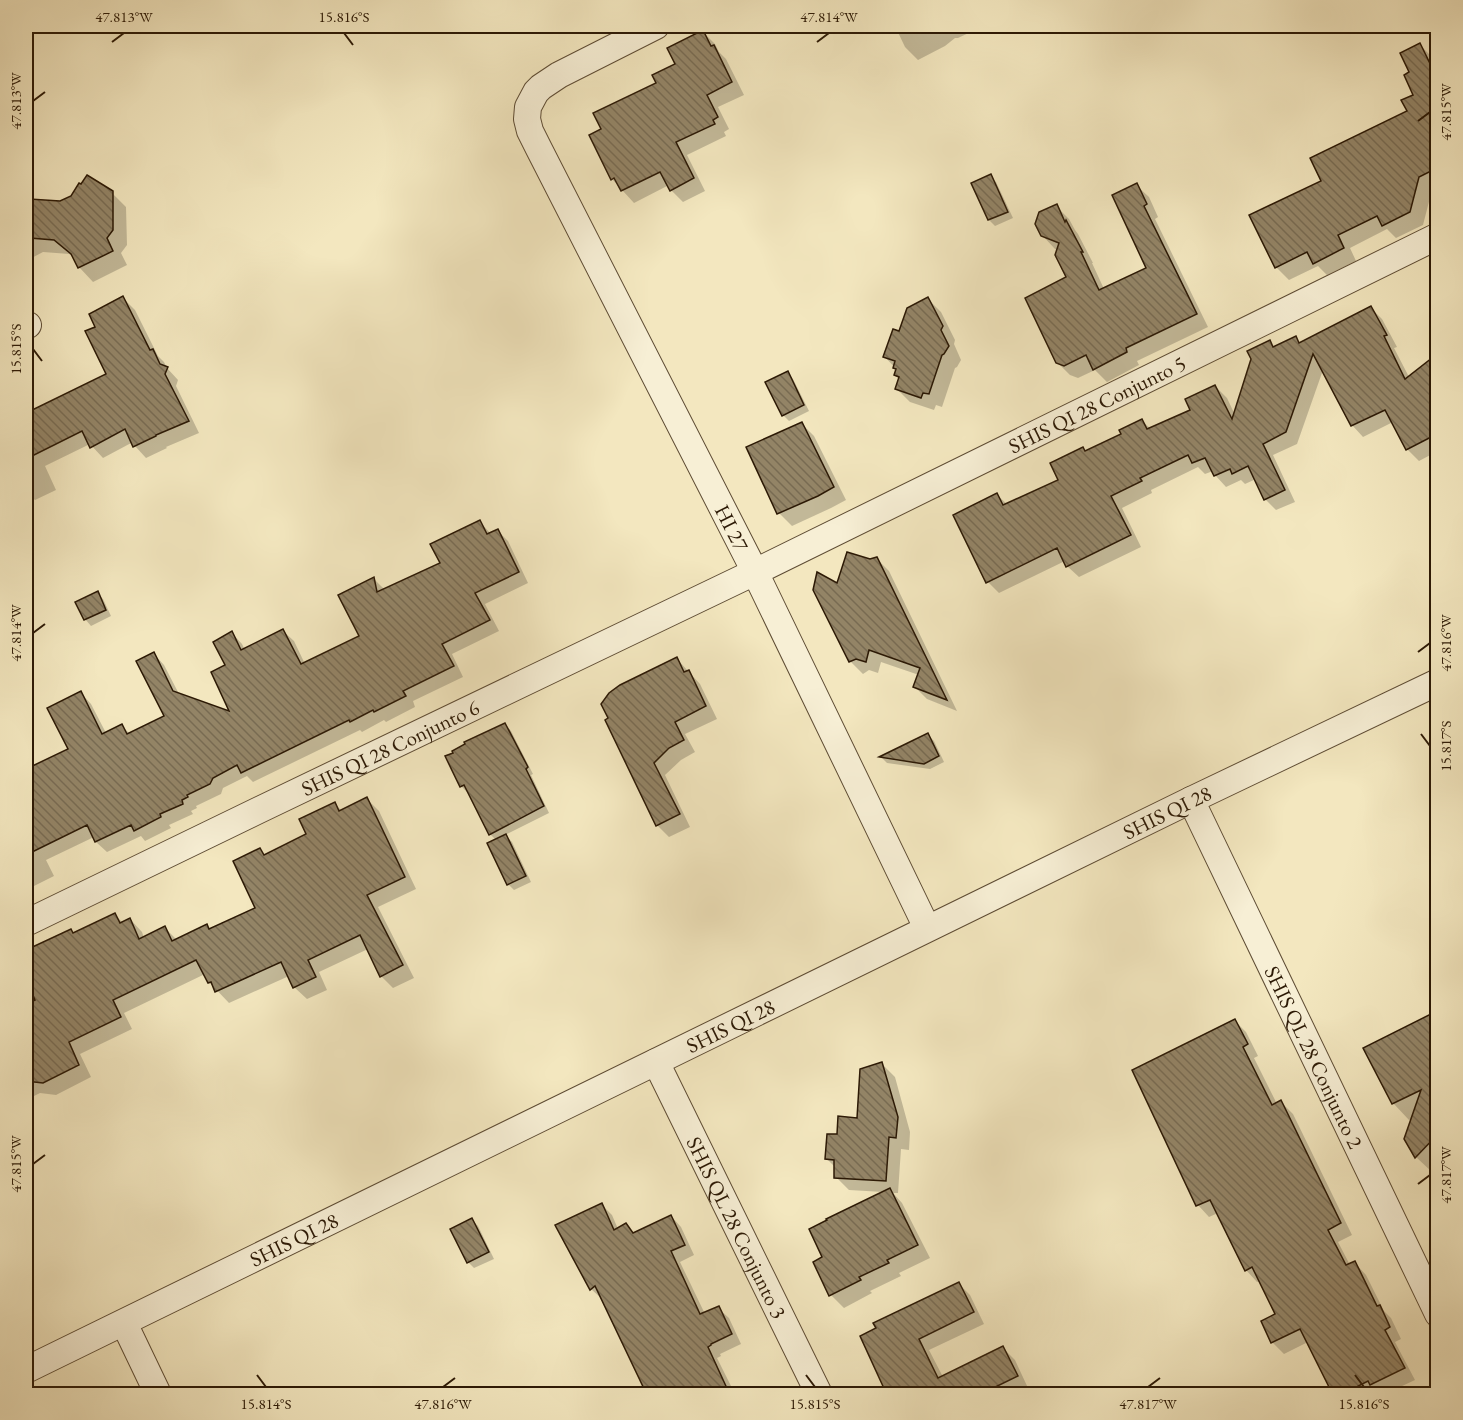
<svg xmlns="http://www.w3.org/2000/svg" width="1463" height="1420" viewBox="0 0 1463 1420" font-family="'EB Garamond',serif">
	<defs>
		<pattern id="building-back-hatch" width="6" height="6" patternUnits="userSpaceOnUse" patternTransform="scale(1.5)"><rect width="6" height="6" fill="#938466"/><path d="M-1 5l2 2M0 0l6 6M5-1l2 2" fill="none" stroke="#786b52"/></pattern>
	</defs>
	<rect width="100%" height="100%" fill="#f3e7bf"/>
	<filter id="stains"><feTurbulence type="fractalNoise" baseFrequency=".00333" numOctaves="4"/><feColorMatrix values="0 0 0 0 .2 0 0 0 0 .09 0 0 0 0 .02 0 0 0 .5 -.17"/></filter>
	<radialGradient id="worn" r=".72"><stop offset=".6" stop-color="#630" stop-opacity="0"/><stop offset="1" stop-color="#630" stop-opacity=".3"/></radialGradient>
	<g fill="#0003">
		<path d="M587 26H612L596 34Z"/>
		<path d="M895 26H973L975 30 958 38H955L945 46 918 60 905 47Z"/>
		<path d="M703 32 715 44 719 52 726 59 744 95 718 107 729 129 724 132 726 136 687 155 705 191 683 202 671 190 669 185 634 203 612 179 603 130 658 83 677 65Z"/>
		<path d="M1420 45 1433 58 1438 67V187L1432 190 1423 225 1396 238 1387 229 1350 248 1356 261 1327 275 1318 266 1289 280 1276 267 1323 181 1409 112 1415 96 1411 73Z"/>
		<path d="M990 176 996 182 1013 218 995 226 989 220 973 184Z"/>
		<path d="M1136 185 1149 197 1158 217 1155 219 1208 327 1137 361 1139 365 1107 382 1095 370 1078 378 1070 375 1057 362 1068 278 1058 250 1055 249 1042 235 1056 206 1069 219 1075 230 1078 234 1093 263H1092L1104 289 1148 268Z"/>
		<path d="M112 193 126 207 127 245 121 253 127 265 93 282 79 267 75 258 69 254 43 252 26 261V200L61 202Z"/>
		<path d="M123 298 135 310 158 356 164 362 167 368 178 380 176 386 199 433 166 447 167 448 146 458 135 446 133 442 103 458 90 444 45 466 56 490 35 500 26 491V414L108 374 97 327Z"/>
		<path d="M928 299 941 312 955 340 954 344 961 360 957 367 955 368 942 407 936 405 934 410 910 402 897 389 900 379 895 375 897 370 885 357 900 333Z"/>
		<path d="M1371 308 1382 319 1397 347 1394 348 1409 377 1430 362 1438 366V429H1436L1438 432V451L1419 461 1407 449 1393 422 1363 437 1352 425 1323 370 1297 444 1273 455 1295 502 1276 510 1265 499 1256 479 1245 484 1241 480 1226 487 1215 475 1213 471 1205 474 1198 467 1151 490 1152 493 1122 508 1141 547 1079 577 1067 566 1065 561 999 593 988 582 997 495 1007 504 1060 480 1083 449 1087 452 1123 435 1142 421 1151 429 1192 410 1215 386 1227 398 1235 415 1270 342 1275 348 1296 338 1301 344Z"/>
		<path d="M787 373 793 379 809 411 789 421 783 415Z"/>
		<path d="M801 423 814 436 846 500 831 508 792 526 779 513 748 448Z"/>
		<path d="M480 522 491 534 498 531 508 541 528 583 485 604 499 631 452 654 463 677 413 701 415 707 386 722 384 720 362 732 360 730 253 782 247 776 223 788 221 794 196 806 197 808 191 811 193 814 169 825 171 828 145 841 141 836 107 852 96 842 94 837 46 860 54 876 26 890V771L70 750 81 693 91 704 106 733 122 726 130 734 166 717 154 654 164 665 179 694 232 714 227 666 232 633 242 644 245 650 283 631 294 641 305 664 361 637 374 579 385 590 442 564Z"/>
		<path d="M876 558 889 571 957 711 927 699 915 687 919 675 881 662 878 673 869 670 863 674 850 661 838 585 870 561Z"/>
		<path d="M97 593 103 599 111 616 91 626 85 619Z"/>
		<path d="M677 659 700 684 717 719 685 734 695 752 681 760 665 775 690 827 669 837 657 825 607 721Z"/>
		<path d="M505 724 511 731 533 774 531 775 549 813 505 835 512 842 531 882 514 890 508 884 496 840 490 834 469 791 467 792 461 786Z"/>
		<path d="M928 735 934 741 944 762 930 769 887 763 882 758Z"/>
		<path d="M367 799 379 811 416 889 378 907 414 978 393 988 381 976 368 949 319 972 327 990 307 999 294 987 289 976 229 1003 209 982 205 974 124 1013 132 1029 80 1054 91 1077 56 1095 40 1093 26 1100V1006L37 1000 26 975V951L70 931 74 934 115 915 123 923 130 919 142 932 144 938 165 928 177 940 207 926 211 930 257 909 260 850 265 855 308 835 335 804 342 811Z"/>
		<path d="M1438 1005V1168L1433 1173 1416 1157 1406 1140 1412 1119 1409 1120 1393 1103 1434 1014 1431 1008Z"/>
		<path d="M1235 1021 1246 1032 1258 1056 1254 1058 1277 1104 1281 1102 1293 1114 1352 1235 1338 1242 1350 1265 1355 1263 1366 1275 1384 1311 1391 1318 1401 1339 1395 1342 1415 1380 1385 1394H1382L1380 1392 1375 1394H1335L1308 1342 1284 1354 1272 1342 1277 1315 1260 1281 1257 1282 1246 1270 1218 1213 1209 1217 1198 1205Z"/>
		<path d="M882 1064 895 1077 910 1132 909 1150 901 1149 898 1193H893L902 1203 930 1258 899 1273 901 1276 870 1291 872 1293 844 1308 831 1295 824 1258 883 1192 849 1190 836 1177V1168L827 1159 838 1136 859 1120Z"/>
		<path d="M601 1204 612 1215 618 1229 626 1225 635 1234 671 1216 681 1227 694 1255 680 1262 705 1314 718 1308 729 1318 741 1344 720 1354 721 1356 717 1358 735 1394H675L602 1299 591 1289 558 1225Z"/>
		<path d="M472 1220 478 1226 494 1259 474 1268 468 1262Z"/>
		<path d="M959 1284 970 1295 984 1324 929 1350 943 1377 1003 1348 1015 1360 1028 1388 1014 1394H873L886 1388 862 1337Z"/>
	</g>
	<g fill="url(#building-back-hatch)" stroke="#2c1905" stroke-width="1.5">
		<path d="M703 30 711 46 714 45 732 82 707 95 718 117 713 120 715 124 676 142 694 178 670 191 660 172 621 191 614 178 611 180 589 135 601 129 593 113 656 83 652 75 675 64 667 48Z"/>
		<path d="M1420 43 1437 78V168L1419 177 1410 212 1382 226 1377 216 1338 235 1344 248 1313 264 1307 252 1275 268 1249 215 1321 181 1310 158 1407 111 1401 100 1413 95 1404 75 1409 72 1400 53Z"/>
		<path d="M991 174 1008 212 988 220 971 183Z"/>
		<path d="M87 175 113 191V230L107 238 113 251 78 268 71 254 54 240 30 238V229H28V224L26 222V217L29 213 30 199 60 201 71 196 79 183 81 184Z"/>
		<path d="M1137 183 1147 204 1144 206 1197 314 1126 348 1127 352 1093 370 1086 355 1064 366 1056 363 1025 298 1066 277 1055 255 1059 243 1041 236 1035 224 1039 212 1057 204 1065 222 1066 220 1083 252H1081L1099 290 1146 268 1112 195Z"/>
		<path d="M123 296 150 350 153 349 160 364 168 367 165 374 189 421 156 435V436L133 447 125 429 90 448 82 431 26 459V413L106 374 85 331 95 327 89 314Z"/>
		<path d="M928 297 943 326 941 330 949 346 944 354 942 355 929 394 923 393 921 398 895 389 899 377 894 375 896 369 893 368 895 361 883 357 893 329 899 331 907 308Z"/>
		<path d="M1371 306 1387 335 1384 336 1405 379 1437 354V434L1406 450 1385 410 1351 426 1313 354 1286 432 1263 444 1285 490 1264 500 1248 466 1232 474 1230 469 1214 476 1205 458 1192 463 1188 455 1140 478 1142 481 1111 496 1131 535 1066 567 1057 548 986 583 953 515 997 493 1003 505 1058 480 1050 463 1083 447 1085 451 1121 434 1119 430 1142 419 1147 429 1190 410 1185 399 1215 385 1232 419 1251 359 1247 351 1270 340 1273 347 1296 336 1299 343Z"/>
		<path d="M788 371 804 405 782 416 765 382Z"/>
		<path d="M802 422 834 487 818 496 777 514 746 447Z"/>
		<path d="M480 520 487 534 498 529 519 572 475 593 490 620 442 644 454 666 403 691 406 696 374 712 373 710 350 722 349 720 241 773 237 765 213 778 210 784 187 795 188 797 182 800 183 804 160 814 161 817 134 831 131 825 95 842 87 825 26 855V769L68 749 47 708 81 691 102 734 122 724 127 734 164 716 136 661 154 652 173 691 229 711 211 672 225 665 213 642 232 631 241 650 283 629 301 664 359 636 338 595 374 577 377 592 440 563 430 544Z"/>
		<path d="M847 552 870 559 877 557 947 700 913 687 920 668 869 650 866 662 856 659 849 662 813 590 817 572 837 583Z"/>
		<path d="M98 591 106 610 84 620 75 602Z"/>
		<path d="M677 657 684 672 689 670 706 706 675 722 684 740 669 748 654 763 680 814 656 826 605 720 608 718 601 704 609 693 620 685Z"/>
		<path d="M505 723 528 767 526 769 544 806 489 835 464 785 460 787 445 756 453 753 452 751 465 744 464 742Z"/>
		<path d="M928 733 939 756 924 764 879 757Z"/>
		<path d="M367 797 405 877 367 895 403 965 380 977 360 935 308 960 316 977 293 988 281 962 215 992 211 982 208 983 196 960 113 1000 121 1017 69 1042 79 1065 43 1083 26 1081V1004L35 1000 26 979V950L71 929 73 933 115 913 120 923 130 918 139 939 165 926 172 941 207 924 209 929 255 908 233 861 260 848 264 855 306 834 299 819 335 802 339 811Z"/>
		<path d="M506 834 526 876 507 885 487 843Z"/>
		<path d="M1437 1011V1135L1415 1158 1404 1139 1421 1090 1392 1104 1363 1048Z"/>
		<path d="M1235 1019 1248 1044 1243 1047 1272 1105 1281 1100 1341 1223 1328 1230 1346 1265 1355 1261 1377 1306 1380 1305 1390 1327 1385 1330 1405 1368 1370 1385 1368 1381 1341 1395H1333L1300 1329 1271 1343 1261 1321 1275 1314 1252 1267 1245 1271 1210 1200 1196 1206 1132 1070Z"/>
		<path d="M882 1062 898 1117 896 1138 889 1137 886 1181 834 1178V1160L825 1159 827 1134H837L838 1116 857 1118 860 1069Z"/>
		<path d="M890 1188 918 1245 887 1260 889 1263 859 1277 861 1280 829 1296 813 1262 822 1257 809 1229 827 1220 826 1219Z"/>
		<path d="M602 1203 614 1230 626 1223 633 1233 671 1215 685 1245 671 1251 700 1314 719 1306 732 1334 711 1344V1345L708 1347 730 1395H647L595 1286 590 1290 555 1225Z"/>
		<path d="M472 1218 489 1252 467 1263 450 1229Z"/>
		<path d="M959 1282 974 1312 919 1339 938 1378 1003 1346 1018 1376 979 1395H887L860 1336 876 1328 873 1323Z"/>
	</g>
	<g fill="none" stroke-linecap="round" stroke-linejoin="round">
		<defs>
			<g id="minor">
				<path id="s1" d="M656 26 559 75 541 87 536 92 528 107 527 119 530 131 539 149 755 572 927 928"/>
				<path d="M26 326 28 325"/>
				<path id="s2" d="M1191 800 1438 1314"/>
				<path id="s3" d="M26 923 257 811 755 572 1438 236"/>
				<path id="s4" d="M656 1062 819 1394"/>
				<path d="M124 1323 158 1394"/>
				<path id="s5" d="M26 1370 1191 800 1438 682"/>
			</g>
		</defs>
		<use href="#minor" stroke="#5e4c34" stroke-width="28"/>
		<use href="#minor" stroke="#f7efd5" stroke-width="26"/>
	</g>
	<path fill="none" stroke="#2c1905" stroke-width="2" d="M344 33 353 45M112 42 124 33M817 42 829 33M33 101 45 92M1418 121 1430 112M33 349 42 361M33 633 45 624M1418 652 1430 643M1421 734 1430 746M33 1164 45 1155M1418 1184 1430 1175M257 1375 266 1387M806 1375 815 1387M1355 1375 1364 1387M443 1387 455 1378M1148 1387 1160 1378"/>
	<g text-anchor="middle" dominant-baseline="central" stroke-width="4.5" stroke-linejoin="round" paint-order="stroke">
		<g font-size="21" fill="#2c1905" stroke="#f7efd5">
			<text stroke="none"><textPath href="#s3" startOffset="1190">SHIS QI 28 Conjunto 5</textPath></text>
			<text stroke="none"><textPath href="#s1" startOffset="624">HI 27</textPath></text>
			<text stroke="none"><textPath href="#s3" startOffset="404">SHIS QI 28 Conjunto 6</textPath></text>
			<text stroke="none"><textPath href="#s5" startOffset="1270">SHIS QI 28</textPath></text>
			<text stroke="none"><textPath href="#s5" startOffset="784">SHIS QI 28</textPath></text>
			<text stroke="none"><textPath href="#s2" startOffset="285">SHIS QL 28 Conjunto 2</textPath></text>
			<text stroke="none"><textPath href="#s4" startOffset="184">SHIS QL 28 Conjunto 3</textPath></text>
			<text stroke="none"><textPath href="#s5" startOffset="298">SHIS QI 28</textPath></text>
		</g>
	</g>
	<rect width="1463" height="1420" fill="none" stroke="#f3e7bf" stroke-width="66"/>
	<rect x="33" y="33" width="1397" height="1354" fill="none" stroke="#2c1905" stroke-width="2"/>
	<g font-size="15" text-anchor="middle" fill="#2c1905">
		<text x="124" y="22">47.813°W</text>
		<text x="344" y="22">15.816°S</text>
		<text x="829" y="22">47.814°W</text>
		<text transform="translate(16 101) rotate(-90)" y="5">47.813°W</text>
		<text transform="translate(1446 112) rotate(-90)" y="5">47.815°W</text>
		<text transform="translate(16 349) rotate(-90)" y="5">15.815°S</text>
		<text transform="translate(16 633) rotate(-90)" y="5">47.814°W</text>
		<text transform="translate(1446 643) rotate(-90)" y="5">47.816°W</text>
		<text transform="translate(1446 746) rotate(-90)" y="5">15.817°S</text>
		<text transform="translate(16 1164) rotate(-90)" y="5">47.815°W</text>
		<text transform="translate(1446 1175) rotate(-90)" y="5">47.817°W</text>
		<text x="266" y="1409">15.814°S</text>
		<text x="443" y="1409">47.816°W</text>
		<text x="815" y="1409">15.815°S</text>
		<text x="1148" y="1409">47.817°W</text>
		<text x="1364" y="1409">15.816°S</text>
	</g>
	<rect width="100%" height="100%" filter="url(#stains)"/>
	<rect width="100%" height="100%" fill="url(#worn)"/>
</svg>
